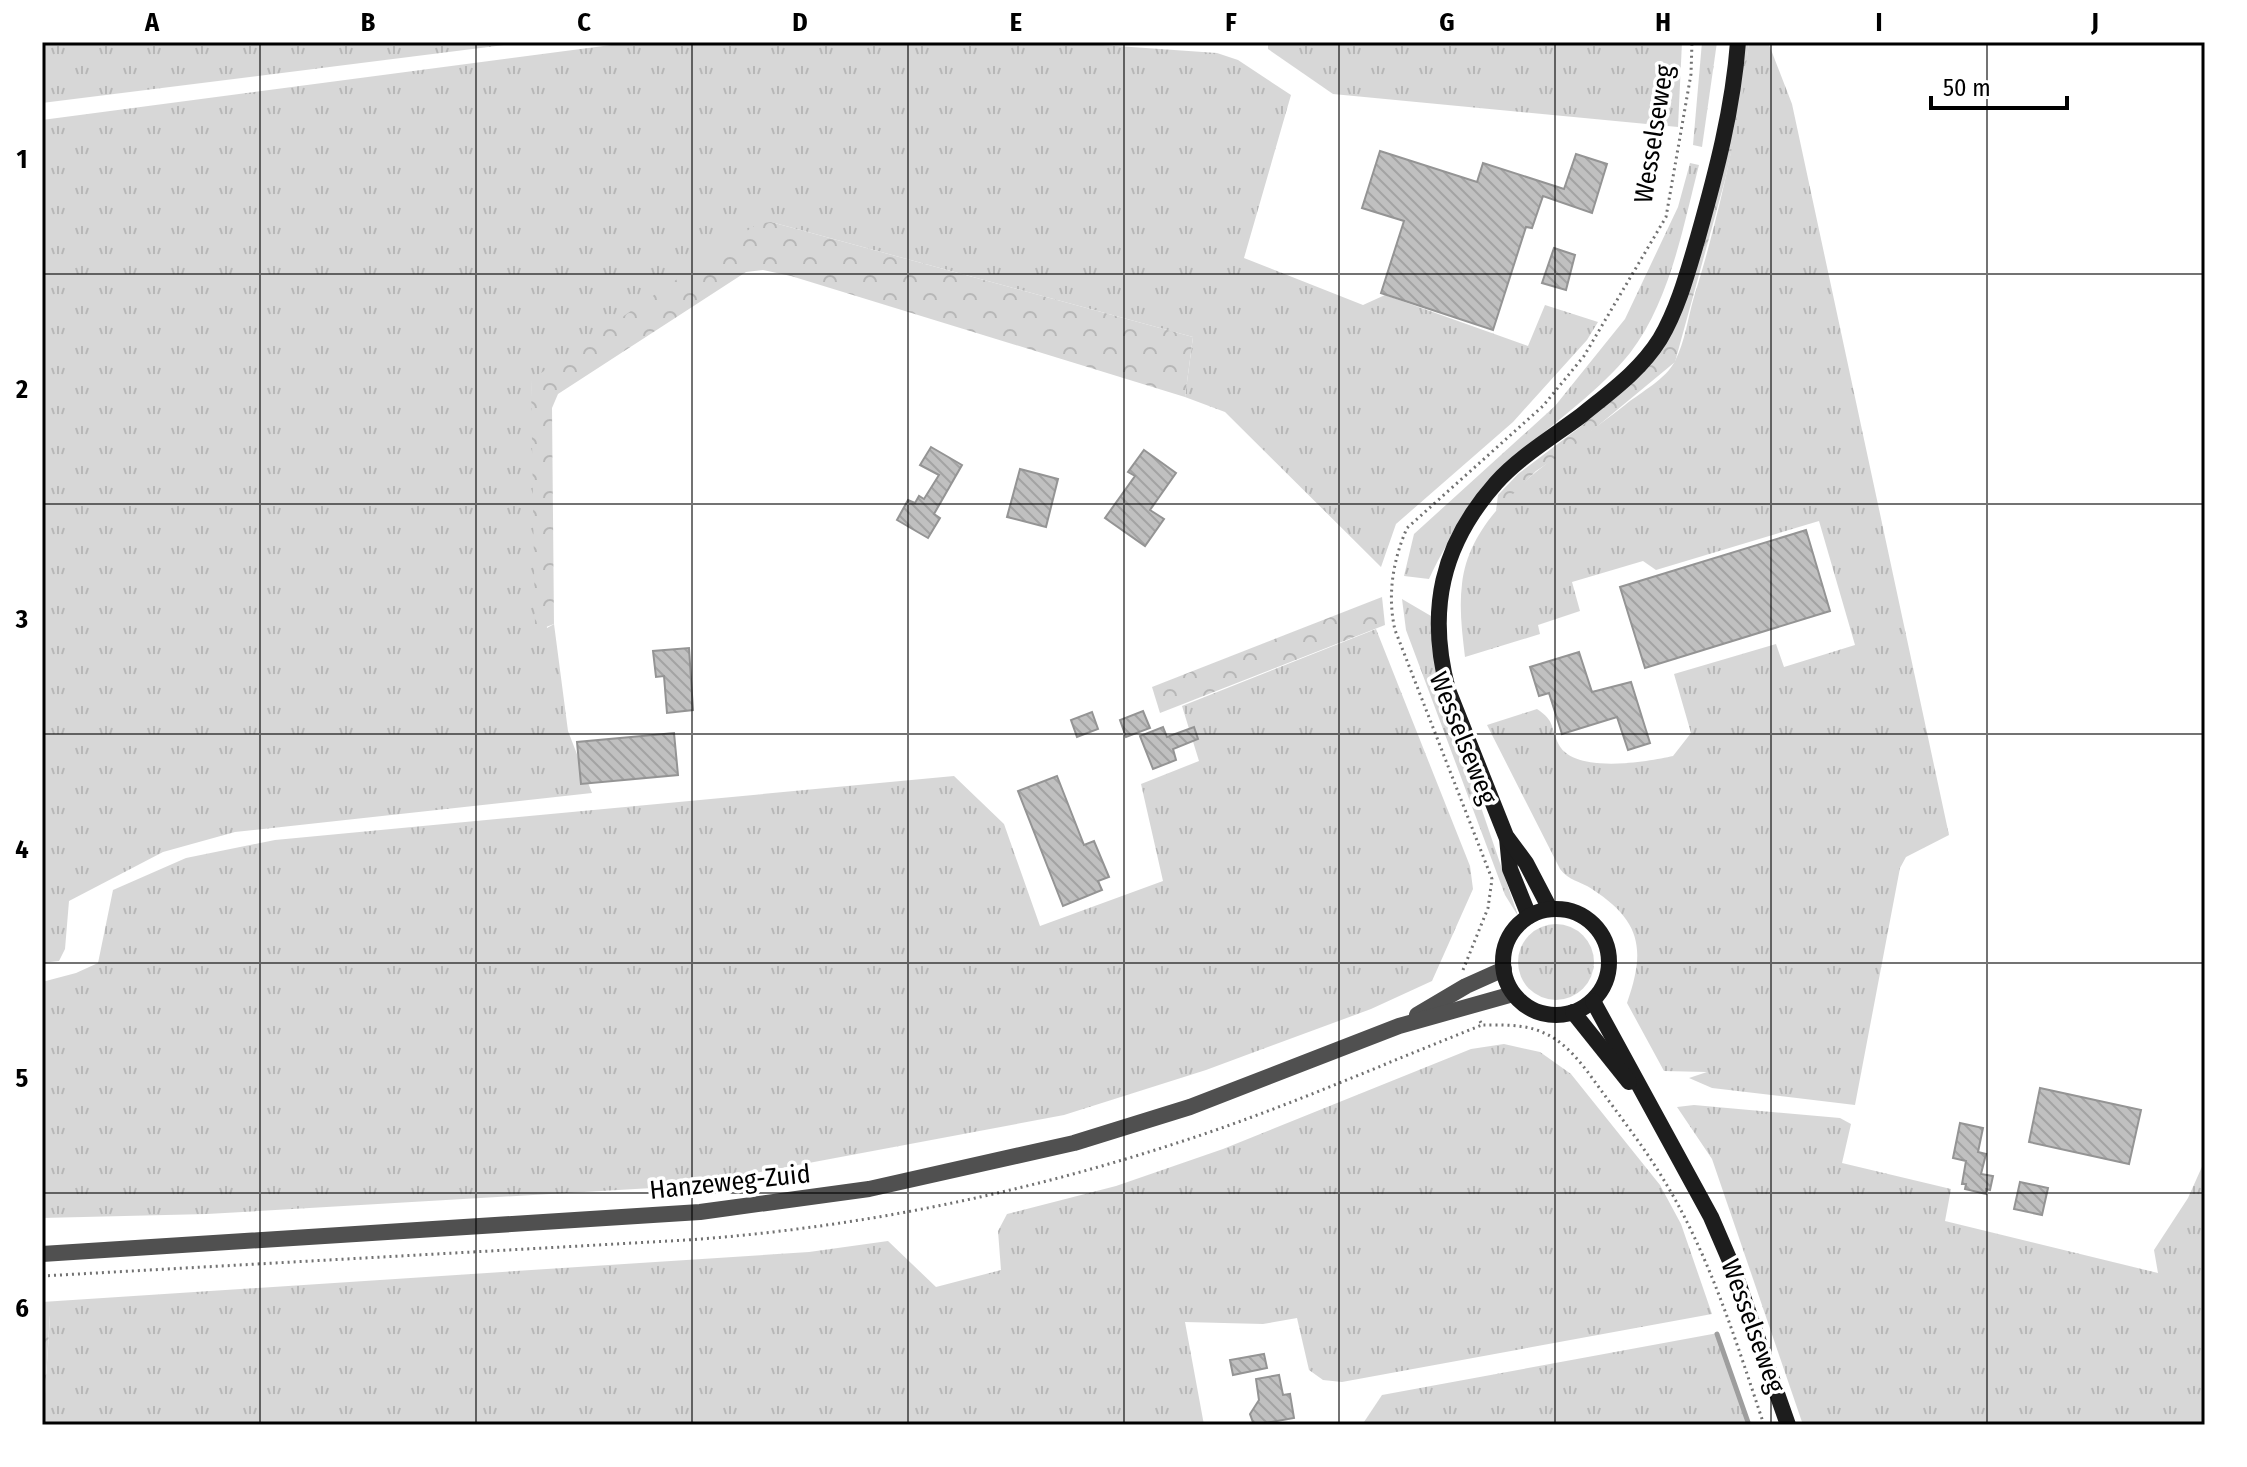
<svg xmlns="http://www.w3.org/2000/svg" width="2247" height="1467" viewBox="0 0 2247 1467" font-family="'Fira Sans Condensed',sans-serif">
	<defs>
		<pattern id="grass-tufts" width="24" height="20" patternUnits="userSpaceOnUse" patternTransform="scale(2)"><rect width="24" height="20" fill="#d7d7d7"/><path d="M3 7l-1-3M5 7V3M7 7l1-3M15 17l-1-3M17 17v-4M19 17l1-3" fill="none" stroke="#b7b7b7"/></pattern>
		<pattern id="forest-crowns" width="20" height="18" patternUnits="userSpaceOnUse" patternTransform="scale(2)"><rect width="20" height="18" fill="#d7d7d7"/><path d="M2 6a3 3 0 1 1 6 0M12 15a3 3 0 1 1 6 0" fill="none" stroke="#b7b7b7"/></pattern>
		<pattern id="building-back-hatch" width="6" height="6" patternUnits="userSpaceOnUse" patternTransform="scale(2)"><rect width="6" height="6" fill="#c0c0c0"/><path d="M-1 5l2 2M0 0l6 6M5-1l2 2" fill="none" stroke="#a3a3a3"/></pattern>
	</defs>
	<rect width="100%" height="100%" fill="#fff"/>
	<g fill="url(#grass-tufts)">
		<path d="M42 42H528L42 103Z"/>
		<path d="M634 42H1060L1217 53 1238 60 1291 95 1244 258 1363 305 1385 295 1528 346 1545 305 1598 322 1587 340 1513 422 1396 524 1381 567 1225 412 1185 397 1193 337 771 222 531 381 547 628 554 624 568 731 592 793 235 832 163 852 69 901 65 949 59 961 42 963V120Z"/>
		<path d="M1268 42H1682L1678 127 1333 94 1268 49Z"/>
		<path d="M1702 42H1717L1702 147 1693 145Z"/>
		<path d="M1749 42H1768L1792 104 1949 835 1906 857 1900 868 1855 1105 1712 1088 1689 1078 1707 1072 1664 1071 1627 1003C1646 949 1641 921 1592 889 1580 881 1569 881 1560 869L1487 725 1537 709C1556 722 1550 727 1559 745 1575 774 1647 762 1673 756L1691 733 1674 674 1776 644 1784 667 1855 645 1819 521 1656 570 1643 561 1572 582 1580 611 1538 625 1540 634 1465 657C1462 632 1459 608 1462 584 1471 502 1568 451 1625 405 1641 392 1666 379 1675 361 1685 342 1688 317 1694 297 1720 214 1738 128 1749 42Z"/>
		<path d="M1690 163 1699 165C1683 227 1670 301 1630 353 1591 401 1537 432 1496 477 1469 507 1446 542 1429 579L1404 576 1414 534 1555 406 1625 319 1678 207Z"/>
		<path d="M1402 599 1431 616 1433 650 1448 710 1518 916 1505 895 1406 630Z"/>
		<path d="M1376 629 1470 866 1473 889 1432 981 1371 1009 1206 1070 1064 1115 686 1186 207 1214 42 1218V982L76 973 98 963 113 890 186 858 275 840 954 776 1004 824 1040 926 1163 881 1141 784 1199 761 1182 706Z"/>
		<circle cx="1556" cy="962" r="38"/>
		<path d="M1504 1044 1540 1052 1571 1074 1660 1185 1681 1224 1712 1314 1342 1382 1323 1380 1309 1370 1297 1318 1263 1324 1185 1322 1204 1425H43L50 1316 42 1314V1302L809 1252 888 1241 936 1287 1001 1270 998 1231 1007 1214 1116 1186 1223 1149 1471 1049Z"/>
		<path d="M1694 1105 1840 1118 1851 1124 1842 1163 1951 1189 1945 1221 2158 1273 2154 1250 2188 1198 2205 1160V1425H1803L1712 1159 1677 1107Z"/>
		<path d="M1718 1333 1750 1425H1362L1382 1395Z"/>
	</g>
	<g fill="url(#forest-crowns)">
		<path d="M1737 42H1749L1741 108 1725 180 1675 362 1571 448 1536 471 1496 511 1498 495 1518 474 1584 424 1625 385 1684 288Z"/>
		<path d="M771 222 1193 337 1185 397 791 276 763 270 746 272 558 394 552 408 554 624 538 630 535 625 531 380 757 224Z"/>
		<path d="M1382 597 1385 625 1160 713 1152 687Z"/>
		<path d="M42 1314 50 1315 43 1425H42Z"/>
	</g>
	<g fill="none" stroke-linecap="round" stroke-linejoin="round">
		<path stroke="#9e9e9e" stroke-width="5" d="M1717 1334 1749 1425"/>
	</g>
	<g fill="url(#building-back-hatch)" stroke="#949494" stroke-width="2">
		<path d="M1380 151 1477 182 1483 163 1564 189 1576 154 1607 164 1592 213 1543 196 1532 228 1526 227 1493 330 1381 293 1404 221 1362 208Z"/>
		<path d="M1554 248 1575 255 1566 290 1542 283Z"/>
		<path d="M931 447 962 465 934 514 940 518 928 538 897 520 908 500 915 503 919 496 924 499 939 475 920 465Z"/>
		<path d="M1144 450 1176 473 1150 510 1164 519 1145 546 1105 518 1135 476 1128 472Z"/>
		<path d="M1020 469 1058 479 1046 527 1007 517Z"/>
		<path d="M1806 530 1830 611 1645 668 1620 587Z"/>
		<path d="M689 648 693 710 667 713 664 676 656 677 653 651Z"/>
		<path d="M1579 652 1592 692 1631 682 1650 743 1628 750 1617 717 1562 734 1549 693 1539 696 1530 667Z"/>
		<path d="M1143 711 1150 728 1126 737 1120 720Z"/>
		<path d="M1092 712 1098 729 1077 737 1071 720Z"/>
		<path d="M1163 727 1167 737 1194 727 1198 739 1173 749 1176 760 1153 769 1140 736Z"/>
		<path d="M674 733 678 775 581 784 577 742Z"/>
		<path d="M1057 776 1084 845 1094 841 1109 877 1098 881 1102 890 1063 906 1018 791Z"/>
		<path d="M2040 1088 2141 1110 2129 1164 2029 1142Z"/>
		<path d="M1960 1123 1983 1128 1978 1152 1986 1154 1981 1174 1993 1176 1990 1190 1986 1189V1194L1965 1189 1966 1184H1962L1966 1161 1953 1158Z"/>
		<path d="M2020 1182 2048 1188 2042 1215 2014 1209Z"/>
		<path d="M1264 1354 1267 1368 1233 1375 1230 1360Z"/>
		<path d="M1279 1375 1283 1395 1290 1394 1294 1418 1254 1425 1250 1414 1259 1400 1256 1379Z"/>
	</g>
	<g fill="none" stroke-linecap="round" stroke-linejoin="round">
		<g stroke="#727272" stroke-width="3" stroke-dasharray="2 4" stroke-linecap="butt">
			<path d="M1463 970 1488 908 1492 879 1395 630C1387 595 1393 560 1407 528L1543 406 1584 356 1666 217 1691 74 1692 42"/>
			<path d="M1480 1021 1482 1025C1501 1025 1524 1024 1542 1032 1571 1044 1588 1073 1606 1097 1625 1123 1645 1149 1662 1177 1709 1253 1736 1341 1764 1425"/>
			<path d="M42 1276 687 1240C856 1228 1022 1194 1183 1141 1285 1108 1383 1064 1482 1025"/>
		</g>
		<g stroke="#505050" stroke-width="16">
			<path d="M1417 1015 1466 986 1504 969"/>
			<path d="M42 1254 700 1212 869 1189 1074 1143 1190 1107 1399 1026 1513 994"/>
		</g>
		<g stroke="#1d1d1d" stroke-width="16">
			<path d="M1507 838 1510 869 1529 916"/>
			<path d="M1550 909 1526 863 1506 836 1448 690C1427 611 1441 545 1496 483 1519 457 1554 436 1582 415 1610 392 1640 371 1660 339 1678 309 1688 271 1698 237 1716 173 1733 109 1738 42"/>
			<circle cx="1556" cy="962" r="53"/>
			<path d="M1593 1001 1711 1217 1733 1268 1788 1425"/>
			<path d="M1573 1012 1629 1082"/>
		</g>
	</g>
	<path fill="none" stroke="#000" stroke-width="2" stroke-opacity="0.55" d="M260 42V1425M476 42V1425M692 42V1425M908 42V1425M1124 42V1425M1339 42V1425M1555 42V1425M1771 42V1425M1987 42V1425M42 274H2205M42 504H2205M42 734H2205M42 963H2205M42 1193H2205"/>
	<g text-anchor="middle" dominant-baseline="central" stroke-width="7" stroke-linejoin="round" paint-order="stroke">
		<g font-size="26" fill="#000" stroke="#fff">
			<text transform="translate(1654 134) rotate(-81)">Wesselseweg</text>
			<text transform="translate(1463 738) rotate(68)">Wesselseweg</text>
			<text transform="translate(730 1182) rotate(-6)">Hanzeweg-Zuid</text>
			<text transform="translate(1753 1326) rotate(70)">Wesselseweg</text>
		</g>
	</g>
	<rect width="2247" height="1467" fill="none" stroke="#ffffff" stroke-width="88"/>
	<path d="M1931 96v12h136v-12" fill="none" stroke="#000000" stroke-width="4"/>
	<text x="1943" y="96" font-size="24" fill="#000000" stroke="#ffffff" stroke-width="6" paint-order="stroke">50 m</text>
	<rect x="44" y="44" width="2159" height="1379" fill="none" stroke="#000" stroke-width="3"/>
	<g font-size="26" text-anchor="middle" font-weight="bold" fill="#000">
		<text x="152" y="31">A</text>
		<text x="368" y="31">B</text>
		<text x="584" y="31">C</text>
		<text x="800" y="31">D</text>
		<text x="1016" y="31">E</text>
		<text x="1231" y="31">F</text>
		<text x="1447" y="31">G</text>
		<text x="1663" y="31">H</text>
		<text x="1879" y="31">I</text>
		<text x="2095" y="31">J</text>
		<text x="22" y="168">1</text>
		<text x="22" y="398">2</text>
		<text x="22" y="628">3</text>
		<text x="22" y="858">4</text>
		<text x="22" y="1087">5</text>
		<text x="22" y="1317">6</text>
	</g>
</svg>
